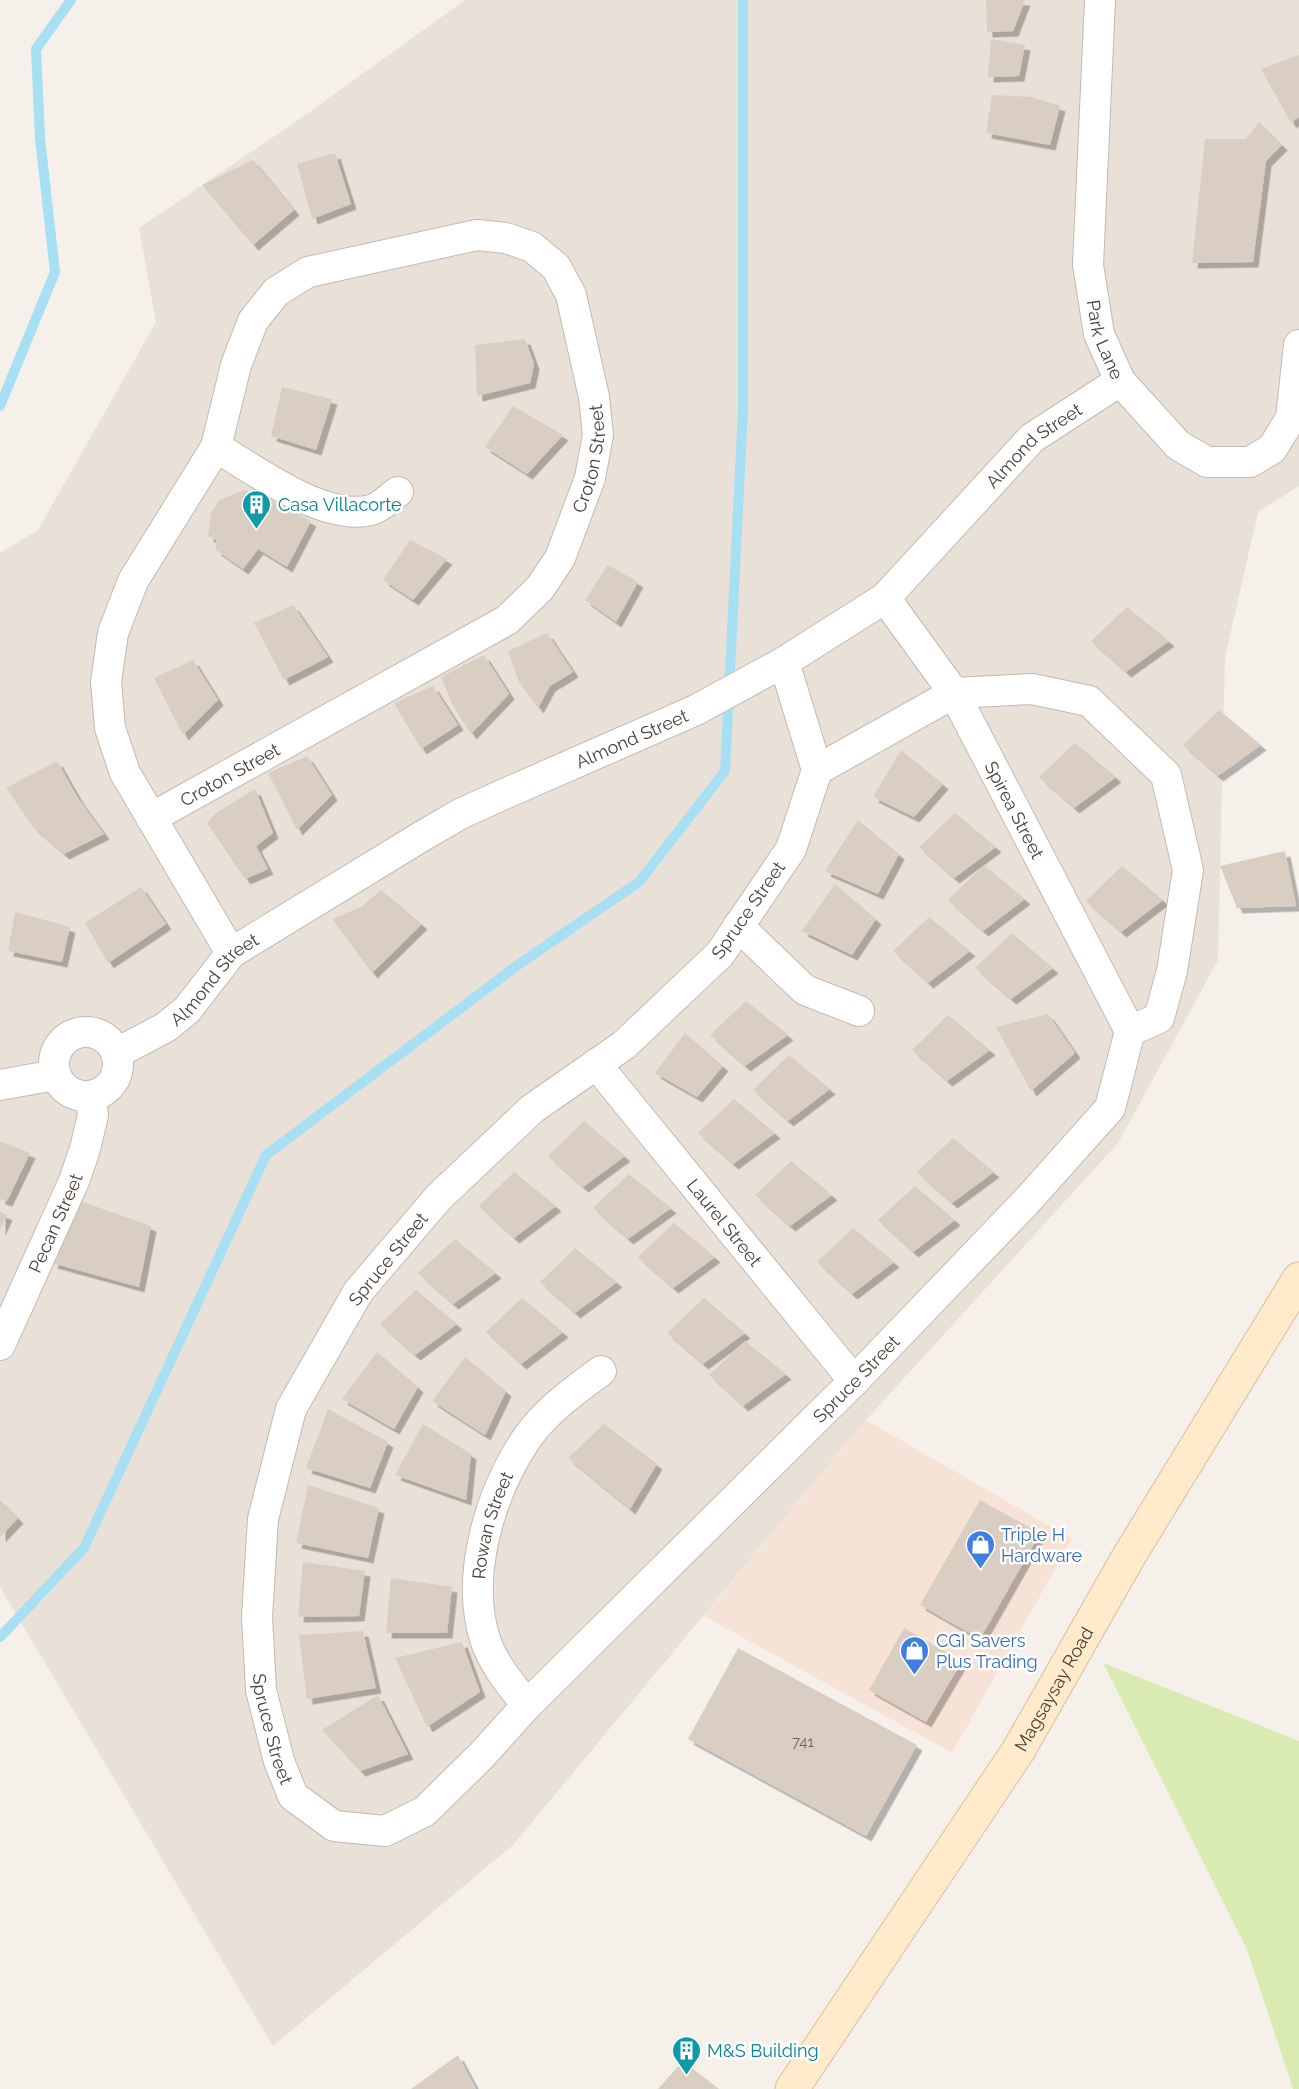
<svg xmlns="http://www.w3.org/2000/svg" width="1299" height="2089" viewBox="0 0 1299 2089" font-family="Raleway,sans-serif">
	<defs>
		<filter id="shadow"><feDropShadow dx="5.5" dy="5.5" stdDeviation="0" flood-color="#0004"/></filter>
	</defs>
	<rect width="100%" height="100%" fill="#f5f0ea"/>
	<path fill="#e9e1d8" d="M465 0H1299V486L1258 512 1225 658 1218 960 1118 1143 866 1420 513 1845 273 2046 0 1587V553L38 530 156 322 139 228 304 116Z"/>
	<path fill="#f7e3d6" d="M866 1420 1072 1539 952 1753 704 1616Z"/>
	<path fill="#daeab3" d="M1103 1663 1299 1741V2089H1293L1246 1947Z"/>
	<g fill="none" stroke-linecap="round" stroke-linejoin="round">
		<g stroke="#a7e0f2" stroke-width="10">
			<path d="M0 406 55 272 40 138 36 49 71 0"/>
			<path d="M0 1637 84 1548 266 1155 522 962 639 882 725 771 743 410V0"/>
		</g>
	</g>
	<g fill="#dacdc2" filter="url(#shadow)">
		<path d="M986 0H1025L1013 31 987 32Z"/>
		<path d="M991 39 1025 45 1019 76 988 77Z"/>
		<path d="M1299 55V117L1291 123 1261 69Z"/>
		<path d="M992 95 1032 97 1060 106 1050 145 986 133Z"/>
		<path d="M1259 122 1282 145 1266 161 1253 262 1192 263 1205 139H1246Z"/>
		<path d="M335 153 351 204 312 219 297 164Z"/>
		<path d="M253 160 294 210 253 245 202 185Z"/>
		<path d="M525 339 534 364 530 383 477 396 475 345Z"/>
		<path d="M282 387 332 399 316 450 271 436Z"/>
		<path d="M513 406 563 435 527 474 485 447Z"/>
		<path d="M244 490 258 493 311 521 287 567 258 549 243 569 216 550V540L208 536 211 513 219 500Z"/>
		<path d="M410 540 447 559 413 600 383 580Z"/>
		<path d="M608 565 638 582 616 622 585 600Z"/>
		<path d="M293 605 328 657 284 680 254 623Z"/>
		<path d="M1127 607 1169 641 1126 672 1091 641Z"/>
		<path d="M547 633 573 672 550 686 538 708 519 682 508 651Z"/>
		<path d="M484 655 509 694 471 734 453 706 441 677Z"/>
		<path d="M193 660 218 700 183 735 154 678Z"/>
		<path d="M433 686 458 725 421 749 394 703Z"/>
		<path d="M1219 710 1261 745 1218 776 1183 745Z"/>
		<path d="M1075 743 1116 777 1074 808 1039 777Z"/>
		<path d="M901 750 943 784 914 817 873 797Z"/>
		<path d="M307 756 332 795 297 830 268 773Z"/>
		<path d="M57 761 78 798 104 834 64 854 33 827 6 788Z"/>
		<path d="M255 789 273 833 256 846 268 869 245 879 207 823 216 813Z"/>
		<path d="M955 813 996 847 954 878 919 847Z"/>
		<path d="M858 820 899 854 878 894 825 871Z"/>
		<path d="M1285 851 1296 906 1237 908 1220 866Z"/>
		<path d="M984 865 1025 899 983 931 948 900Z"/>
		<path d="M1122 866 1163 900 1121 932 1086 901Z"/>
		<path d="M835 884 876 919 852 955 802 931Z"/>
		<path d="M141 887 166 924 108 963 85 923Z"/>
		<path d="M381 890 422 924 372 973 332 919 361 907Z"/>
		<path d="M15 912 70 927 62 962 8 951Z"/>
		<path d="M929 917 970 951 928 983 893 951Z"/>
		<path d="M1012 933 1053 968 1011 999 975 968Z"/>
		<path d="M746 1001 788 1035 745 1066 710 1035Z"/>
		<path d="M1048 1014 1075 1053 1031 1091 996 1027Z"/>
		<path d="M948 1015 990 1050 947 1081 912 1050Z"/>
		<path d="M685 1033 723 1066 697 1097 655 1073Z"/>
		<path d="M789 1055 830 1089 788 1121 753 1090Z"/>
		<path d="M734 1099 775 1133 733 1164 698 1133Z"/>
		<path d="M584 1121 625 1156 583 1187 548 1156Z"/>
		<path d="M953 1138 994 1172 952 1203 917 1172Z"/>
		<path d="M0 1141 30 1153 7 1201 0 1199Z"/>
		<path d="M791 1161 832 1195 790 1226 755 1195Z"/>
		<path d="M514 1172 556 1206 514 1238 479 1206Z"/>
		<path d="M629 1174 671 1208 628 1239 593 1208Z"/>
		<path d="M915 1186 955 1220 913 1252 878 1220Z"/>
		<path d="M77 1200 151 1226 139 1287 52 1263Z"/>
		<path d="M0 1212 7 1215 0 1230Z"/>
		<path d="M674 1223 715 1257 673 1288 638 1257Z"/>
		<path d="M853 1228 894 1262 852 1294 817 1262Z"/>
		<path d="M455 1239 496 1273 453 1304 418 1273Z"/>
		<path d="M575 1248 617 1282 575 1313 540 1282Z"/>
		<path d="M416 1290 457 1324 415 1355 380 1324Z"/>
		<path d="M522 1298 563 1332 521 1364 486 1332Z"/>
		<path d="M704 1298 745 1333 703 1364 667 1333Z"/>
		<path d="M745 1341 786 1374 743 1406 709 1375Z"/>
		<path d="M377 1352 418 1387 394 1429 342 1399Z"/>
		<path d="M465 1357 506 1391 485 1435 432 1401Z"/>
		<path d="M328 1409 388 1442 370 1488 306 1468Z"/>
		<path d="M423 1424 471 1454 466 1500 395 1475Z"/>
		<path d="M604 1424 657 1464 630 1509 568 1458Z"/>
		<path d="M308 1485 379 1508 368 1558 296 1543Z"/>
		<path d="M0 1500 18 1518 0 1537Z"/>
		<path d="M980 1500 1040 1533 980 1639 920 1605Z"/>
		<path d="M303 1562 365 1571 359 1616 298 1617Z"/>
		<path d="M391 1578 452 1587 447 1633H386Z"/>
		<path d="M904 1628 962 1661 926 1722 869 1690Z"/>
		<path d="M363 1631 376 1688 307 1699 299 1635Z"/>
		<path d="M462 1642 480 1692 427 1727 395 1658Z"/>
		<path d="M738 1648 917 1745 866 1836 688 1739Z"/>
		<path d="M378 1695 408 1754 360 1771 322 1730Z"/>
		<path d="M458 2055 476 2089H411Z"/>
		<path d="M683 2061 719 2089H658Z"/>
	</g>
	<g fill="none" stroke-linecap="round" stroke-linejoin="round">
		<defs>
			<g id="street">
				<path id="s1" d="M1100 0 1088 265 1099 334 1120 381 1178 445 1207 462H1250L1272 449 1291 418 1299 345"/>
				<path d="M216 447C255 470 324 522 371 510 380 508 390 497 398 492"/>
				<path id="s2" d="M885 598 954 693 1130 1031"/>
				<path id="s3" d="M784 662 817 770 791 849 720 954 624 1045 532 1109 438 1198 358 1292 291 1409 263 1519 257 1617 261 1690 279 1761 293 1796 334 1826 385 1831 425 1811 481 1756 527 1705 854 1381 1026 1202 1110 1108 1130 1031"/>
				<path d="M817 770 954 693 1032 689 1089 701 1166 775 1188 870 1172 971 1159 1018 1130 1031"/>
				<path id="s4" d="M151 818 507 620 540 588 560 558 590 478 598 435 594 397 571 295 556 267 532 247 506 238 477 235 308 272 276 292 253 321 236 365 216 447 133 581 113 633 106 682 110 728 125 773 231 953"/>
				<path d="M738 926 805 990 859 1011"/>
				<circle cx="86" cy="1064" r="32"/>
				<path id="s5" d="M117 1053 166 1027 187 1010 231 953 419 838 460 814 502 795 696 710 784 662 885 598 1032 438 1120 381"/>
				<path id="s6" d="M596 1064 854 1381"/>
				<path d="M0 1085 55 1075"/>
				<path id="s7" d="M0 1345 74 1181 85 1149 93 1115 90 1097"/>
				<path id="s8" d="M527 1705C511 1685 493 1664 485 1639 465 1575 490 1493 527 1438 546 1411 575 1390 601 1371"/>
			</g>
			<g id="secondary">
				<path id="s9" d="M792 2089 1018 1751 1129 1556 1299 1279"/>
			</g>
		</defs>
		<use href="#street" stroke="#c4b9af" stroke-width="32"/>
		<use href="#secondary" stroke="#d9bf9c" stroke-width="35"/>
		<use href="#street" stroke="#fff" stroke-width="30"/>
		<use href="#secondary" stroke="#ffeacb" stroke-width="33"/>
	</g>
	<defs>
		<symbol id="building-pin" viewBox="-11 -11 22 30"><path d="M0 17L-7.5 6A9.5 9.5 0 1 1 7.5 6Z" fill="#0f9aa8" stroke="#fff"/><path d="M-4-6H4V6H1V3H-1V6H-4ZM-2.5-4.3h1.7v1.8h-1.7ZM.8-4.3h1.7v1.8H.8ZM-2.5-1h1.7V.8h-1.7ZM.8-1h1.7V.8H.8Z" fill="#fff"/></symbol>
		<symbol id="shop-pin" viewBox="-11 -11 22 30"><path d="M0 17L-7.5 6A9.5 9.5 0 1 1 7.5 6Z" fill="#3f7fe0" stroke="#fff"/><path d="M-5-2.5h2.3a2.7 3.5 0 0 1 5.4 0H5L5.5 6h-11ZM-1.5-2.5h3a1.5 2.3 0 0 0-3 0Z" fill="#fff"/></symbol>
	</defs>
	<g fill-rule="evenodd">
		<use href="#building-pin" x="240" y="488" width="33" height="45"/>
		<use href="#shop-pin" x="964" y="1528" width="33" height="45"/>
		<use href="#shop-pin" x="898" y="1634" width="33" height="45"/>
		<use href="#building-pin" x="670" y="2034" width="33" height="45"/>
	</g>
	<g text-anchor="middle" dominant-baseline="central" stroke-width="5" stroke-linejoin="round" paint-order="stroke">
		<g font-size="15" fill="#6e635a">
			<text x="803" y="1742">741</text>
		</g>
		<g font-size="18" fill="#4a4038" stroke="#fff">
			<text stroke="none"><textPath href="#s1" startOffset="342">Park Lane</textPath></text>
			<text stroke="none"><textPath href="#s5" startOffset="1114">Almond Street</textPath></text>
			<text stroke="none"><textPath href="#s4" startOffset="594">Croton Street</textPath></text>
			<text stroke="none"><textPath href="#s5" startOffset="610">Almond Street</textPath></text>
			<text stroke="none"><textPath href="#s4" startOffset="90">Croton Street</textPath></text>
			<text stroke="none"><textPath href="#s2" startOffset="249">Spirea Street</textPath></text>
			<text transform="translate(748 910) rotate(-55)">Spruce Street</text>
			<text stroke="none"><textPath href="#s5" startOffset="124">Almond Street</textPath></text>
			<text stroke="none"><textPath href="#s7" startOffset="134">Pecan Street</textPath></text>
			<text stroke="none"><textPath href="#s6" startOffset="204">Laurel Street</textPath></text>
			<text transform="translate(388 1259) rotate(-51)">Spruce Street</text>
			<text stroke="none"><textPath href="#s3" startOffset="2108">Spruce Street</textPath></text>
			<text stroke="none"><textPath href="#s8" startOffset="195">Rowan Street</textPath></text>
			<text stroke="none"><textPath href="#s9" startOffset="478">Magsaysay Road</textPath></text>
			<text stroke="none"><textPath href="#s3" startOffset="1280">Spruce Street</textPath></text>
		</g>
		<g font-size="18" fill="#0d838f" stroke="#fff" text-anchor="start">
			<text x="278" y="504">Casa Villacorte</text>
			<text x="707" y="2050">M&amp;S Building</text>
		</g>
		<g font-size="18" fill="#366cbe" stroke="#fff" text-anchor="start">
			<text x="1001" y="1534">Triple H<tspan x="1001" dy="21">Hardware</tspan></text>
			<text x="936" y="1640">CGI Savers<tspan x="936" dy="21">Plus Trading</tspan></text>
		</g>
	</g>
</svg>
